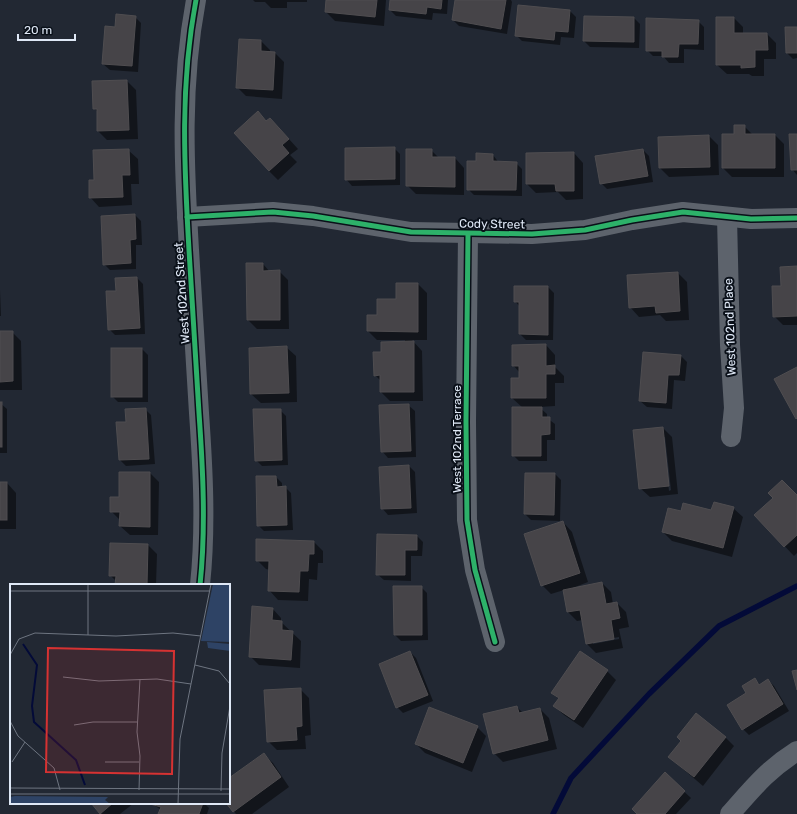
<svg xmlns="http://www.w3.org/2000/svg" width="797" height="814" viewBox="0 0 797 814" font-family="Rubik,sans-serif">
	<rect width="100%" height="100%" fill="#222833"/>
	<g fill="#0007" fill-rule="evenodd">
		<path d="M253 0H307V2H287V8H271L265 2H255Z"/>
		<path d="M327 0H386L384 26 335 21 326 12Z"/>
		<path d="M391 0H448L447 14 433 13 432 20 396 16 390 10Z"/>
		<path d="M456 0H511L512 2 507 34 459 26 453 20Z"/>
		<path d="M519 6 570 11 576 17 574 38 561 37 560 45 522 41 516 35Z"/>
		<path d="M135 17 141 23 138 72 110 70 103 64 116 28Z"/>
		<path d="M634 18 640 24 639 48 590 47 584 41Z"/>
		<path d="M734 18 743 27V34H767L776 43V59H764V76H752L749 74H727L717 65Z"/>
		<path d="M698 21 704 27V50L684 49V63H669L663 56H653L647 50Z"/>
		<path d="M797 28V58L793 59 787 53Z"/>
		<path d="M261 41 270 50V53H275L284 62 282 99 246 96 237 87Z"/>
		<path d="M127 81 136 90 138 139 107 140 98 131V112L94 108Z"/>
		<path d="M258 113 267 122 279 128 298 149 290 155 297 162 278 180 269 171Z"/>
		<path d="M744 126 753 135H775L784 144V177H732L723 168 735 135Z"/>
		<path d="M797 135V175L792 169Z"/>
		<path d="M709 136 718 145 719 175 669 177 660 168 659 138Z"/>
		<path d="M394 148 400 154V185L352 186 346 179Z"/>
		<path d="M128 150 138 159 139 184H131L132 205 99 207 90 197 95 181Z"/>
		<path d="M431 150 439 158H455L464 168V195L416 194 407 185Z"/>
		<path d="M643 150 649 156 653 182 607 189 601 183Z"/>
		<path d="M574 153 583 163V199L566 200 558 192 536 193 527 184Z"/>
		<path d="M493 155 499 163H516L522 169V196L474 195 468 189 477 162Z"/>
		<path d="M135 215 141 221 142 245H136V269L110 270 104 264Z"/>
		<path d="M263 264 270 272 279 271 288 280 289 329H257L248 320Z"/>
		<path d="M797 267V325H783L774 316 782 286Z"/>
		<path d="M678 273 687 282 689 320 666 321 660 315 639 317 630 307Z"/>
		<path d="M137 278 143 284 145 334 115 335 109 329 117 292Z"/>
		<path d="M397 284H418L427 293V340H412L422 351 423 401H390L381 392V381L375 375 382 353 405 342V340H377L368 331V316H378L397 300Z"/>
		<path d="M548 287 554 293 553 340H526L520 334V307L515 301Z"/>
		<path d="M0 290 1 316H0Z"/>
		<path d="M0 332H12L21 341 22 390H0Z"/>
		<path d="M546 345 555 355V367L564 376V383H555V406L539 407 547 414V418L555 424V440H547V461H519L513 455 523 408 512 398 520 379V373L513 365Z"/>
		<path d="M286 347 296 356 297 402 261 403 251 394Z"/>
		<path d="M142 349 148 355V402H118L112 396Z"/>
		<path d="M681 356 687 362 685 381 674 380 672 409 647 407 640 401Z"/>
		<path d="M0 403 7 409V453H0Z"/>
		<path d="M408 405 415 411 416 457 388 458 382 451Z"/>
		<path d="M145 409 151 415 155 464 126 466 120 460 117 423H127Z"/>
		<path d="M280 410 286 416 288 465 262 466 256 460Z"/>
		<path d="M663 428 672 437 678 494 650 497 640 488ZM663 437H665L671 490 669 491Z"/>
		<path d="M409 466 415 472 417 513 388 515 382 508Z"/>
		<path d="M150 473 159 482 158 535H130L120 526V520L111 511 120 498Z"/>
		<path d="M555 474 561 480 560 521 531 520 525 514Z"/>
		<path d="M276 477 282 483V487H285L291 493 293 530 264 531 258 525Z"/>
		<path d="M0 483H7L16 493V529H0Z"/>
		<path d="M797 496V553L794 556 755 515Z"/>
		<path d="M733 508 743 517 732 557 672 541 663 532 682 512H712Z"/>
		<path d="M563 522 572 532 588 582 570 589 602 583 611 592 613 604 617 603 626 612 629 627 619 629 623 648 596 653 587 644 583 620 577 621 568 612 564 590 551 594 542 585ZM619 637V639L593 644V642Z"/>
		<path d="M417 536 423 542 422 556H411V581L384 580 377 574Z"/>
		<path d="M314 542 323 551V563H318L317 580 309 579 308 601 278 600 269 590 270 570 266 569 257 560Z"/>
		<path d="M148 545 157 554 156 585H116L117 582 110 575Z"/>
		<path d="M421 587 427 593 428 640 401 641 395 635Z"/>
		<path d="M272 608 281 618V622L301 641 300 668 259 665 250 656Z"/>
		<path d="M410 652 416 658 433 701 403 713 397 707Z"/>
		<path d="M607 671 616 680 583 728 564 715 554 706 559 699 552 693Z"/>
		<path d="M755 679 760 685 768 680 774 686 789 711 749 735 743 729 728 706 747 694Z"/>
		<path d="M300 689 309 698 311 735 305 736 306 749 277 750 268 741Z"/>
		<path d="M517 707 523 713 540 709 549 718 557 749 503 762 494 753Z"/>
		<path d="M477 727 486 736 472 772 425 753 416 744Z"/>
		<path d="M725 737 734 746 703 786 669 757Z"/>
		<path d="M263 754 273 763 289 787 252 814H236L227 803H229V779Z"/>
		<path d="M665 774 691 798 676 814H638Z"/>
		<path d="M93 803H134L120 814H102Z"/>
		<path d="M151 803H204L209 808 207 814H159L161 810Z"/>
	</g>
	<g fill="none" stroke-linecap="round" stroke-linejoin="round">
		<path stroke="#030a38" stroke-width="5.5" d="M553 814 571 778 649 694 719 626 797 586"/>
	</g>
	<g fill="#464448" stroke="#4f4d50">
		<path d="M326 0H377L375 17 325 12Z"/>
		<path d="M390 0H442L441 9 427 7 426 14 389 10Z"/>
		<path d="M455 0H506L501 29 452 20Z"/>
		<path d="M518 5 570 10 568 32 555 31 554 40 515 36Z"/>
		<path d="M116 14 136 16 132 66 102 64 105 26 115 27Z"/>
		<path d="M584 16 634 17V42L583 41Z"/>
		<path d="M716 17H734V33H767L768 50H755V67L741 68V65H716Z"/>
		<path d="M646 18 699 20 698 44H679L678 57H662V51H646Z"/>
		<path d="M785 27H797V53H786Z"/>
		<path d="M239 39 261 40V51L275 52 273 90 236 88Z"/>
		<path d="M127 80 129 130 97 131V109H93L92 81Z"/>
		<path d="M258 111 266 121 270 118 289 139 282 145 289 153 269 171 234 133Z"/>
		<path d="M734 125H745V134H775V168H722V134H734Z"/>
		<path d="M789 134H797V170H791Z"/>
		<path d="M709 135 710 167 659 168 658 137Z"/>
		<path d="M395 147V179L345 180V148Z"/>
		<path d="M129 149 130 175H122L123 197 89 198V180H94L93 150Z"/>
		<path d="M406 149H432V157H455V187L406 186Z"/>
		<path d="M643 149 648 176 600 184 595 156Z"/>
		<path d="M574 152V191H556L555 184H526V153Z"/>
		<path d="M476 153 493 154V161L517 162 516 190H467V161H476Z"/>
		<path d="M135 214 136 239 130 240 131 263 103 265 101 216Z"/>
		<path d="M246 263H263V271L280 270V320H247Z"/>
		<path d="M797 266V316L773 317 772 286H781L780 267Z"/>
		<path d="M678 272 680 311 656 313 655 306 629 308 627 275Z"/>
		<path d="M137 277 140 328 108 330 106 291H116L115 278Z"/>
		<path d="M396 283H418V332L367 331V315H377V299H396Z"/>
		<path d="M514 286H548V335L519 334V302H514Z"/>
		<path d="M0 331H13V381L0 382Z"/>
		<path d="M414 341V392H380V375L374 376 373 352H381V342Z"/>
		<path d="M546 344V366L555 365V374H546V398H511V378H519V366H512V345Z"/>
		<path d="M287 346 289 393 250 394 249 348Z"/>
		<rect x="111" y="348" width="31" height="49"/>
		<path d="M643 352 681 355 679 375H668L666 403 639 401Z"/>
		<path d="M797 367V418L796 419 774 379Z"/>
		<rect x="0" y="402" width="2" height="45"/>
		<path d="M409 404 411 451 381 452 379 405Z"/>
		<path d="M512 407H542V417H550V434L541 435V456H512Z"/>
		<path d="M146 408 149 459 119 460 116 422H126L125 409Z"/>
		<path d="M253 409H281L282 460 255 461Z"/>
		<path d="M663 427 669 486 639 489 633 430Z"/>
		<path d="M409 465 411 508 381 509 379 467Z"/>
		<path d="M119 472H150V527L119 526 120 512H110V497H119Z"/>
		<path d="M525 473H555L554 515 524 514Z"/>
		<path d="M256 476H276L277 487 286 486 287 525 257 526Z"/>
		<path d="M782 480 797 495V535L784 547 754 515 773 498 768 493Z"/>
		<rect x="0" y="482" width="7" height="38"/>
		<path d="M714 502 734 507 723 548 662 532 668 508 681 511 683 503 711 510Z"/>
		<path d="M563 521 580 573 541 586 524 534Z"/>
		<path d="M377 534 417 535V550H405V575H376Z"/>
		<path d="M256 539 314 541V554H309L308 571H300L299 592 268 591 269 561H256Z"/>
		<path d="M110 543 148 544 147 585H115L116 576H109Z"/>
		<path d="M602 582 606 604 617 602 620 618 611 620 614 639 586 644 580 610 567 612 563 590Z"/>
		<path d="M393 586H422V635H394Z"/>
		<path d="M252 606 273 608 272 620 282 621V630L293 631 291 660 249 657Z"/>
		<path d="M410 651 428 695 396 708 379 664Z"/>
		<path d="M580 651 608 670 574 720 553 706 559 698 551 693Z"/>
		<path d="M797 670V690L792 671Z"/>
		<path d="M755 678 759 685 768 679 783 704 742 730 727 705 746 693 742 686Z"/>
		<path d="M301 688 302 726 296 727 297 740 267 742 264 690Z"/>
		<path d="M517 706 519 713 540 708 548 740 493 754 483 714Z"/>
		<path d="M429 707 478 726 463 763 415 744Z"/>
		<path d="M696 713 726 737 694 777 668 757 681 741 677 737Z"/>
		<path d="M264 753 281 777 233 812 226 803H229V778Z"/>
		<path d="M665 772 685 791 665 814H637L632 809Z"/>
		<path d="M91 803H113L100 814Z"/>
		<path d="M203 803 199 814H158L161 807 150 804Z"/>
	</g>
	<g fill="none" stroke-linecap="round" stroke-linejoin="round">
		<g stroke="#5d636c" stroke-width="20">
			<path d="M196 0C180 85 184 165 189 250 192 304 196 359 199 413 203 470 206 528 200 585"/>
			<path d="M187 217 273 212 313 216 411 232 532 234 585 230 632 220 683 212 751 219 797 218"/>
			<path d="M727 217 730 345 734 408 731 437"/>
			<path d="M468 234 466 422 467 520 475 570 495 642"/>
			<path d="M730 814C753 788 767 770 797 751"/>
		</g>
		<defs>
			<g id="cycleway">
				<path d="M196 0C180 85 184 165 189 250 192 304 196 359 199 413 203 470 206 528 200 585"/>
				<path d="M187 217 273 212 313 216 411 232 532 234 585 230 632 220 683 212 751 219 797 218"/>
				<path d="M468 234 466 422 467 520 475 570 495 642"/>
			</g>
		</defs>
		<use href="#cycleway" stroke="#0a1019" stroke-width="8"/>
		<use href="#cycleway" stroke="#2db169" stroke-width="5"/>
	</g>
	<g text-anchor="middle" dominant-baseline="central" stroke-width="4" stroke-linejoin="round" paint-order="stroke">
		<g font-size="12" fill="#dfe8f6" stroke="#0a1019">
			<text transform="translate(492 224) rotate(1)">Cody Street</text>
			<text transform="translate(182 293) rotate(-94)">West 102nd Street</text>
			<text transform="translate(730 327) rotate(-92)">West 102nd Place</text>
			<text transform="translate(457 439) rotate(-90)">West 102nd Terrace</text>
		</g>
	</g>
	<g transform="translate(10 584)">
		<rect width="220" height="220" fill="#222833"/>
		<path d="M203 0H220V58L191 57ZM197 58 220 60V67L198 64ZM5 212 98 213 95 216 100 220H0V213Z" fill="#2e4365"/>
		<path fill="none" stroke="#030a38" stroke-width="2" d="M13 60 27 81 22 122 24 138 66 176 75 201"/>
		<path fill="none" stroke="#6e7581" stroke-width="1" d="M0 7H200M78 51V0M0 71 9 55 25 49 106 52 163 49 191 52M185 81 209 87 220 100M53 93 89 97 147 95 181 100M0 137 8 152 44 184 50 206M64 141 83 138H127M2 178 15 158M95 178H129M0 204 220 205M129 206 130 172 127 148 130 95M211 207 212 169 220 122M0 210H220M168 220 170 155 201 0"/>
		<path fill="#d63232" fill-opacity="0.15" stroke="#d63232" stroke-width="2" d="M38 64 164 67 162 190 36 188Z"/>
		<rect width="220" height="220" fill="none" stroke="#dfe8f6" stroke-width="2"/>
	</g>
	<path d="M18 34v6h57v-6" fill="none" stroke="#dfe8f6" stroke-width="2"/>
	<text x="24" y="34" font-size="12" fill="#dfe8f6" stroke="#0a1019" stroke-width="3" paint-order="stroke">20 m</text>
</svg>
